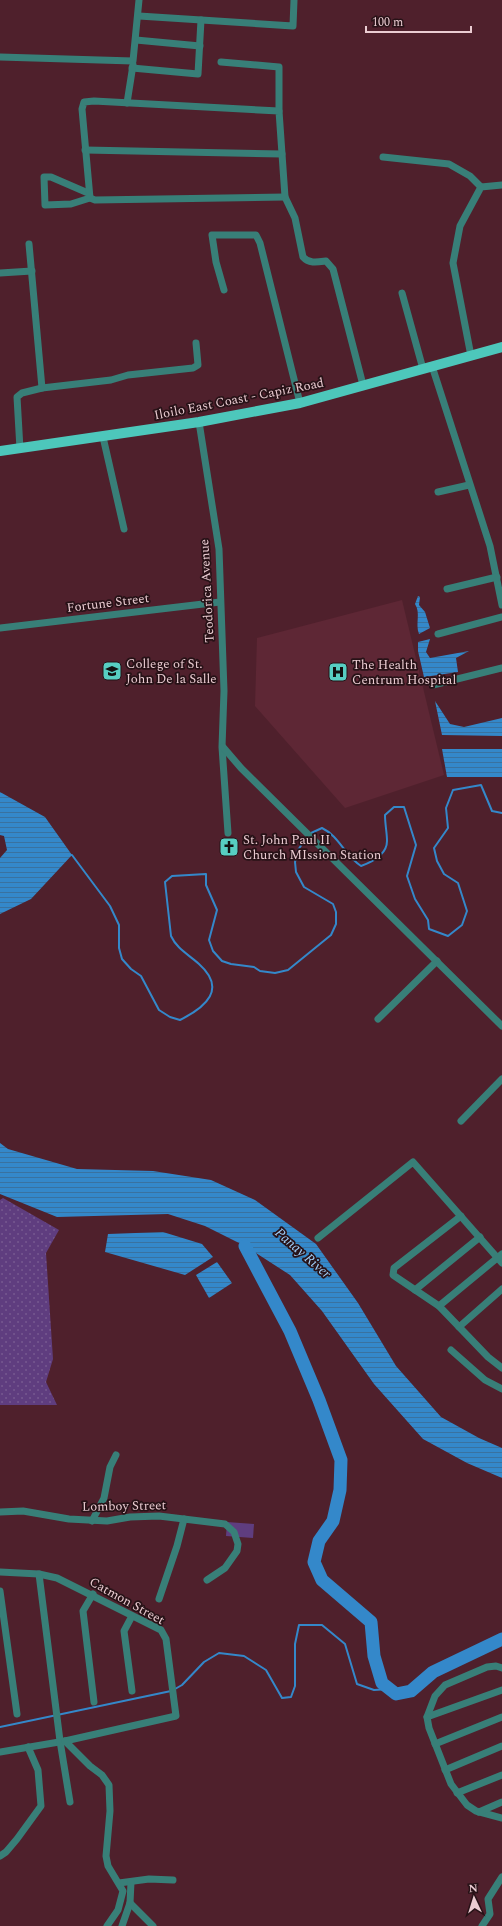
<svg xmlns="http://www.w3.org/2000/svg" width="502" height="1926" viewBox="0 0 502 1926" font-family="Spectral,serif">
	<defs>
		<pattern id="grass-dots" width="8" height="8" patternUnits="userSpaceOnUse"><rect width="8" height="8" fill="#5f3d7f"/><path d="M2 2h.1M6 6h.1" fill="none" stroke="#765890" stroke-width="1.8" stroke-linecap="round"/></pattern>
		<pattern id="water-rules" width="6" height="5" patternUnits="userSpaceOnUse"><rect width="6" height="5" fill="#3488ca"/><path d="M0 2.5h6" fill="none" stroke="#3972a0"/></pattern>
	</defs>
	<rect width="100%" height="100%" fill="#4f202c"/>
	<path fill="#5e2735" d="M402 600 444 775 345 808 255 706 257 638Z"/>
	<path fill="url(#grass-dots)" d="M3 1198 59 1230 46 1253 53 1359 46 1382 57 1405H0V1200Z"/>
	<path fill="#5f3d7f" d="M227 1522 254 1524 253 1538 226 1536Z"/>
	<g fill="url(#water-rules)">
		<path d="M418 596 420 597 419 605 425 612 430 628 419 634C415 624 421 613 415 604Z"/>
		<path d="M430 639 426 652 430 658 469 651 456 658 458 672 424 677 418 651V642Z"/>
		<path d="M435 701 450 724 464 727 502 718V736L442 735Z"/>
		<path d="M442 749H502V777H447Z"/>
		<path d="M0 792 45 817 72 855 31 899 0 914V858L7 850 4 836 0 835Z"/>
		<path d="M0 1143 8 1149 77 1169 153 1171 211 1180 255 1200 316 1244 358 1303 396 1366 441 1417 479 1438 502 1448V1478L467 1463 423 1439 374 1384 322 1311 290 1275 245 1246 205 1226 168 1214 57 1217 0 1194Z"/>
		<path d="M163 1232 202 1244 213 1257 185 1275 105 1252 108 1234Z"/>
		<path d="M217 1262 232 1283 209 1298 196 1275Z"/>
	</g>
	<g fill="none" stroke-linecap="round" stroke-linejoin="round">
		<g stroke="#3488ca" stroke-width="2">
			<path d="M69 855H72L110 906 119 925V948L122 959 131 969 141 976 159 1010 170 1017 180 1020C206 1007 227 989 199 964 188 954 177 949 171 936L165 882 172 876 206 874V885L217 910 209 940 213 951 222 961 231 964 254 967 260 971 275 973 288 970 331 935 336 924V912L333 904 304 887 296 872 295 862 298 850 309 834 322 828C339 836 345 856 361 866 372 862 387 854 387 841 387 833 385 824 385 815L394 807H404L416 845 407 876 415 899 428 920 429 929 448 936 462 925 467 911 458 883 444 874 437 861 434 848 448 828 446 808 453 790 481 785 492 811 502 813"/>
			<path d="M175 1689 182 1685 204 1662 219 1653 244 1656 266 1670 282 1698 291 1697 295 1686V1644L299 1625H322L345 1644 357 1684 374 1690 389 1689"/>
			<path d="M0 1727 171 1691"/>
		</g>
		<path stroke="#3488ca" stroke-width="13" d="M245 1246 290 1331 319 1400 341 1460 340 1490 333 1521 319 1541 314 1562 322 1580 371 1622 374 1656 382 1683 396 1694 411 1691 433 1672 502 1639"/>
		<g stroke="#387f78" stroke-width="7">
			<path d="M139 16 293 26 294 0"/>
			<path d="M136 40 200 46"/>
			<path d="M0 57 133 61 139 0"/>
			<path d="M221 62 279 67V111"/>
			<path d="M132 68 198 74 201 20"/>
			<path d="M127 103 133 65"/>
			<path d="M85 150 282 154"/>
			<path d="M383 157 449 164 470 176 481 187"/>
			<path d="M88 193 51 177H44L45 205 71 204 90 198 95 200 285 197"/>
			<path d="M90 198 82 109 84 102 94 101 279 111 285 197 295 218 303 257C309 264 318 262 326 261L333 269 363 385"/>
			<path d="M29 244 42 388"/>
			<path d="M0 273 32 271"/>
			<path d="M224 290 216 262 212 235H256L260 243 300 403"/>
			<path d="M402 293 423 369"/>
			<path d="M471 356 453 263 460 226 481 187 502 185"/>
			<path d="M432 366 490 546 502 605"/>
			<path d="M199 422 219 549 224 691 222 747 228 833"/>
			<path d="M103 437 124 529"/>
			<path d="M20 449 17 397 22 393 42 388 111 380 128 375 193 368 198 365 196 343"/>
			<path d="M438 492 469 485"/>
			<path d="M447 589 497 577"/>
			<path d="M0 628 220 602"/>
			<path d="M438 634 502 617"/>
			<path d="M433 685 502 668"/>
			<path d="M223 747 241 768 502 1026"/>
			<path d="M378 1019 437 961"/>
			<path d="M461 1121 502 1079"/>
			<path d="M461 1216 394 1268 393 1275 439 1306 488 1357 502 1368"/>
			<path d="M318 1238 413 1162 502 1263"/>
			<path d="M415 1290 480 1237"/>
			<path d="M439 1306 502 1254"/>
			<path d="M459 1327 502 1289"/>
			<path d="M451 1350 485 1380 502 1389"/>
			<path d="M0 1512 23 1511 69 1519 107 1521 130 1517 159 1516 225 1524 234 1532 238 1544 237 1551 225 1568 207 1580"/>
			<path d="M92 1521 104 1498 110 1467 116 1455"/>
			<path d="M0 1572 39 1574 57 1578 161 1630 166 1639 176 1716 65 1741 0 1752"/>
			<path d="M39 1574 60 1741 70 1802"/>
			<path d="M0 1591 17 1714"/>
			<path d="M93 1594 83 1611 94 1702"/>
			<path d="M159 1599 177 1546 184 1519"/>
			<path d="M132 1616 124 1631 132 1691"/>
			<path d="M502 1668 496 1666 487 1667 445 1685 435 1696 427 1717 429 1728 451 1784 467 1805 476 1811 502 1818"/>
			<path d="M427 1717 502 1690"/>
			<path d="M65 1741 90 1766 102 1775 109 1785 110 1811 106 1856 108 1866 123 1891 118 1910 107 1926"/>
			<path d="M435 1744 502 1717"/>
			<path d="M445 1770 502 1746"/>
			<path d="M457 1793 502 1775"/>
			<path d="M479 1812 502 1802"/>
			<path d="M0 1856 6 1852 17 1839 41 1806 38 1770 28 1747"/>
			<path d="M119 1883 149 1879 173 1880"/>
			<path d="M130 1903 153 1926"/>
			<path d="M122 1926 130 1903 131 1882"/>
			<path d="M482 1926 490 1914 488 1899 502 1877"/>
		</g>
		<path stroke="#4dc7bb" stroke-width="10" d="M0 451 199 422 300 403 502 347"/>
	</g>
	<defs>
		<symbol id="university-square" viewBox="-11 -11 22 22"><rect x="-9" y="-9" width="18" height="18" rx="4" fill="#57cec2" stroke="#271217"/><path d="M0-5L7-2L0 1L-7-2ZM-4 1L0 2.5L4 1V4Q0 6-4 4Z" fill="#111"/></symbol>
		<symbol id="hospital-square" viewBox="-11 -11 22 22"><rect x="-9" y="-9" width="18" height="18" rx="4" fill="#57cec2" stroke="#271217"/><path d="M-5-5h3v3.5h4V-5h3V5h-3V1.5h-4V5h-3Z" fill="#111"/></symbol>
		<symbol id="church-square" viewBox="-11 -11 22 22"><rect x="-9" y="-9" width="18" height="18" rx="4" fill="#57cec2" stroke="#271217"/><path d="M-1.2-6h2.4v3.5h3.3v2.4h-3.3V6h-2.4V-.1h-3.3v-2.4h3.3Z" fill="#111"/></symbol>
	</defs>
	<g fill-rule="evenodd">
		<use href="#university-square" x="101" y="660" width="22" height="22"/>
		<use href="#hospital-square" x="327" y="661" width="22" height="22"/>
		<use href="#church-square" x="218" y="836" width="22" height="22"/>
	</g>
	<g text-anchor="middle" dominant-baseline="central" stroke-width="3.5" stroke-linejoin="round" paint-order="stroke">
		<g font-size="13" fill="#ebccd2" stroke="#271217">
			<text transform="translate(239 399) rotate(-11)">Iloilo East Coast - Capiz Road</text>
			<text transform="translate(207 591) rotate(-93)">Teodorica Avenue</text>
			<text transform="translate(108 603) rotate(-7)">Fortune Street</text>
			<text transform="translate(124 1506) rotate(-1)">Lomboy Street</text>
			<text transform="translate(127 1601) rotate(29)">Catmon Street</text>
		</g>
		<g font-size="13" fill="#ebccd2" stroke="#271217" text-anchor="start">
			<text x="126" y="664">College of St.<tspan x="126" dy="15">John De la Salle</tspan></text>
			<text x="352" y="665">The Health<tspan x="352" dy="15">Centrum Hospital</tspan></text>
			<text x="243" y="840">St. John Paul II<tspan x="243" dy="15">Church MIssion Station</tspan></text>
		</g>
		<g font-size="14" font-style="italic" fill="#9fcdf7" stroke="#271217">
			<text transform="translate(303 1253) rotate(41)">Panay River</text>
		</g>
	</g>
	<g transform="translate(474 1898) rotate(356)" stroke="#271217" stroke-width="3" paint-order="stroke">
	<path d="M0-3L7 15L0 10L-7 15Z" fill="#ebccd2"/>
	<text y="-6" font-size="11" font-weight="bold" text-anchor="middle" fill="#ebccd2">N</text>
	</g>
	<path d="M366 26v6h105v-6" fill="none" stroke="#ebccd2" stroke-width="2"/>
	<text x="372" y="26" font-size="12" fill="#ebccd2" stroke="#271217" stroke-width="3" paint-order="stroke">100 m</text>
</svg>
